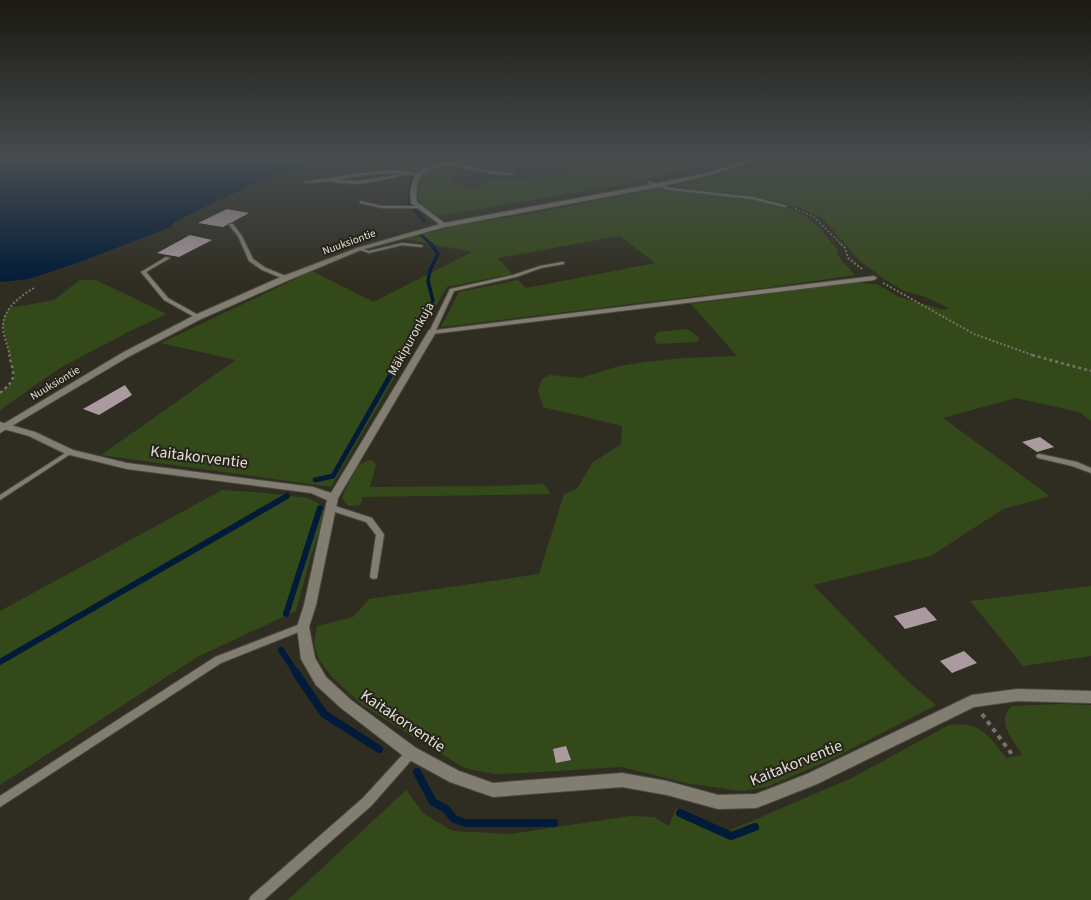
<svg xmlns="http://www.w3.org/2000/svg" width="1091" height="900" viewBox="0 0 1091 900" font-family="'Source Sans 3',sans-serif">
	<rect width="100%" height="100%" fill="#2f2d21"/>
	<g fill="#344919">
		<path d="M360 158H395V161H409L411 166 449 168 460 172 452 178V184L472 188 491 179H531L590 166 578 158H735L651 177 638 182 440 216C419 204 413 200 423 175L411 173H360Z"/>
		<path d="M771 158H1091V421L1079 412 1016 398 943 418 1050 496 1003 509 931 556 813 585 903 677 936 705 830 760 767 787 741 791 686 783 621 767 524 773 494 774 464 768 362 705 333 678 319 660 314 644 317 626 353 617 369 599 539 574 564 494 577 489 592 463 621 444 622 426 543 407 538 391 542 379 550 375 581 378 619 366 646 362 683 358 737 356 691 304 859 282 869 284H877L899 297 944 310 949 308 925 297 904 291 884 279 861 262 821 217 800 208 765 199 743 195 675 186 746 168 769 170 771 168 761 165 759 163Z"/>
		<path d="M661 188C704 198 776 194 811 220 821 228 829 240 838 250L836 252 842 261 855 275 764 288 441 327 459 292 518 280 526 288 655 263 620 236 498 258 512 274 447 287 331 487 101 455 236 360 161 343 312 271 373 302 472 252 405 239 458 225 524 215Z"/>
		<path d="M80 280H96L167 314 130 331 60 368 0 410V393L12 383 14 376 3 325 4 317 10 308 54 300Z"/>
		<path d="M687 329 700 338 697 342 657 344 654 337 658 332Z"/>
		<path d="M369 460 373 461 376 465 370 487 497 486 544 484 551 494 363 497 360 505 349 506 345 503 342 497 357 466Z"/>
		<path d="M222 490 265 493 308 498 318 503 324 510 322 522 310 559 296 611 197 657 0 785V611Z"/>
		<path d="M1091 586V656L1023 666 970 601Z"/>
		<path d="M1061 704 1091 705V900H288L406 790 424 814 453 831 510 834 630 816 654 817 669 826 676 808 726 832 852 778 949 725C980 721 989 736 1006 758L1022 755C1013 739 995 722 1012 706Z"/>
	</g>
	<path fill="#011b38" d="M0 158H341L328 160 260 181 174 222 171 227 77 263 29 279 0 282Z"/>
	<g fill="none" stroke-linecap="round" stroke-linejoin="round">
		<g stroke="#011b38" stroke-width="3">
			<path d="M460 159 462 158"/>
			<path d="M422 170 454 160"/>
			<path d="M409 204 412 178 415 175"/>
			<path d="M414 209 424 221"/>
			<path d="M421 235 432 245"/>
		</g>
		<path stroke="#011b38" stroke-width="3.5" d="M402 356 433 301 428 281 430 270 438 254 431 244"/>
		<path stroke="#011b38" stroke-width="5" d="M315 480 333 476 402 355"/>
		<g stroke="#011b38" stroke-width="6">
			<path d="M286 614 320 508"/>
			<path d="M281 650 297 674"/>
			<path d="M0 662 287 496"/>
		</g>
		<g stroke="#011b38" stroke-width="8">
			<path d="M296 673 324 714 379 749"/>
			<path d="M417 772 433 802 446 809 454 819 465 823H554"/>
			<path d="M680 813 731 836 755 827"/>
		</g>
	</g>
	<g fill="#ab9ba0">
		<path d="M227 209 249 213 223 227 198 223Z"/>
		<path d="M190 235 212 240 179 257 157 253Z"/>
		<path d="M125 385 132 395 99 415 83 409Z"/>
		<path d="M1040 437 1054 447 1037 452 1022 442Z"/>
		<path d="M925 607 937 620 905 629 894 616Z"/>
		<path d="M964 651 977 663 952 673 940 661Z"/>
		<path d="M566 746 571 760 556 763 553 749Z"/>
	</g>
	<g fill="none" stroke-linecap="round" stroke-linejoin="round">
		<defs>
			<g id="lane">
				<path d="M451 163 488 171 512 173 514 174 512 175 488 173 450 165 449 164Z"/>
				<path d="M390 170 404 171 420 175 418 176C389 170 365 175 336 180L358 181 403 174 405 175 377 181 358 184 340 183 330 181 306 183 304 182 362 173Z"/>
				<path d="M648 181 671 188 752 197 787 206 785 207 752 199 670 190 648 183Z"/>
				<path d="M360 201 382 206H418L420 207 418 208H382L360 203Z"/>
				<path d="M229 224H233L242 236 253 259 266 268 288 277V279H284L262 270 249 261 238 236 229 225Z"/>
				<path d="M402 243 421 245 423 246 421 247 402 245 369 253 357 249 359 248 369 251Z"/>
				<path d="M166 257 170 258 146 272 168 298 200 316V318H196L164 300 141 272Z"/>
				<path d="M562 262H564V264L541 268 516 277 454 291 436 330 874 276 877 278 874 280 432 334 429 332 450 289 513 275 540 266Z"/>
				<path d="M70 450 74 452 72 453 0 500V495Z"/>
				<path d="M1038 454H1040L1077 462 1091 468V473L1072 466 1038 458 1036 456Z"/>
				<path d="M332 505 372 518 383 533 384 535 377 578 374 579 371 578 370 576 376 535 366 522 329 510 328 508 329 506Z"/>
				<path d="M303 623 306 625 308 627 306 629 221 663 0 807V796L215 657Z"/>
				<path d="M411 748 415 750 416 753 415 756 371 806 264 900H249L251 896 363 798 407 750Z"/>
			</g>
			<g id="street">
				<path d="M462 160 465 162 464 163C435 169 413 164 417 202L447 225 442 226 411 203C407 164 432 166 462 160Z"/>
				<path d="M429 330H432L436 332 338 498 316 605 309 627 315 658 326 677 351 700 416 748 459 771 493 783 622 773 667 781 718 795 756 794 807 774 972 695 1017 689 1091 691V703L1017 701 974 707 817 784 756 808 718 809 667 795 622 787 493 797 450 782 406 758 341 708 316 685 301 659 297 627 304 605 327 500 311 493 127 469 66 454 29 436 0 428V422L35 432 73 450 127 463 313 487 331 493Z"/>
			</g>
			<path id="secondary" d="M754 158H763L710 175 659 187 445 227 361 250 289 280 201 319 128 357 0 433V426L122 353 195 315 283 276 357 248 444 223 659 183 707 173Z"/>
		</defs>
		<use href="#lane" stroke="#4c4a40" stroke-width="2"/>
		<use href="#street" stroke="#4c4a40" stroke-width="2"/>
		<use href="#secondary" stroke="#4c4a40" stroke-width="2"/>
		<path stroke="#76746a" stroke-width="1.5" stroke-dasharray="2 2" stroke-linecap="butt" d="M795 209 814 217 842 245"/>
		<g stroke="#76746a" stroke-width="2" stroke-dasharray="2 2" stroke-linecap="butt">
			<path d="M841 244 845 248 848 258 862 269"/>
			<path d="M883 283 974 334 1035 356"/>
			<path d="M10 356C8 346 2 333 3 324 5 307 21 296 34 288"/>
		</g>
		<g stroke="#76746a" stroke-width="2.5" stroke-dasharray="3 3" stroke-linecap="butt">
			<path d="M1032 355 1091 371"/>
			<path d="M0 393C18 378 14 376 9 355"/>
		</g>
		<path stroke="#76746a" stroke-width="4" stroke-dasharray="4.5 4.5" stroke-linecap="butt" d="M982 714 1014 757"/>
		<use href="#lane" fill="#817e71" fill-rule="evenodd"/>
		<use href="#street" fill="#817e71" fill-rule="evenodd"/>
		<use href="#secondary" fill="#817e71" fill-rule="evenodd"/>
	</g>
	<linearGradient id="sky" x2="0" y2="1"><stop stop-color="#1a1912"/><stop offset="0.56" stop-color="#474c4e"/><stop offset="1" stop-color="#474c4e" stop-opacity="0"/></linearGradient>
	<rect width="1091" height="284" fill="url(#sky)"/>
	<g text-anchor="middle" dominant-baseline="central" stroke-width="4" stroke-linejoin="round" paint-order="stroke">
		<g font-size="11" fill="#e1dfd8" stroke="#262318">
			<text transform="translate(349 242) rotate(-20)">Nuuksiontie</text>
			<text transform="translate(55 383) rotate(-31)">Nuuksiontie</text>
		</g>
		<g font-size="13" fill="#e1dfd8" stroke="#262318">
			<text transform="translate(411 339) rotate(-61)">Mäkipuronkuja</text>
		</g>
		<g font-size="16" fill="#e1dfd8" stroke="#262318">
			<text transform="translate(199 457) rotate(7)">Kaitakorventie</text>
			<text transform="translate(403 721) rotate(34)">Kaitakorventie</text>
			<text transform="translate(796 763) rotate(-22)">Kaitakorventie</text>
		</g>
	</g>
</svg>
